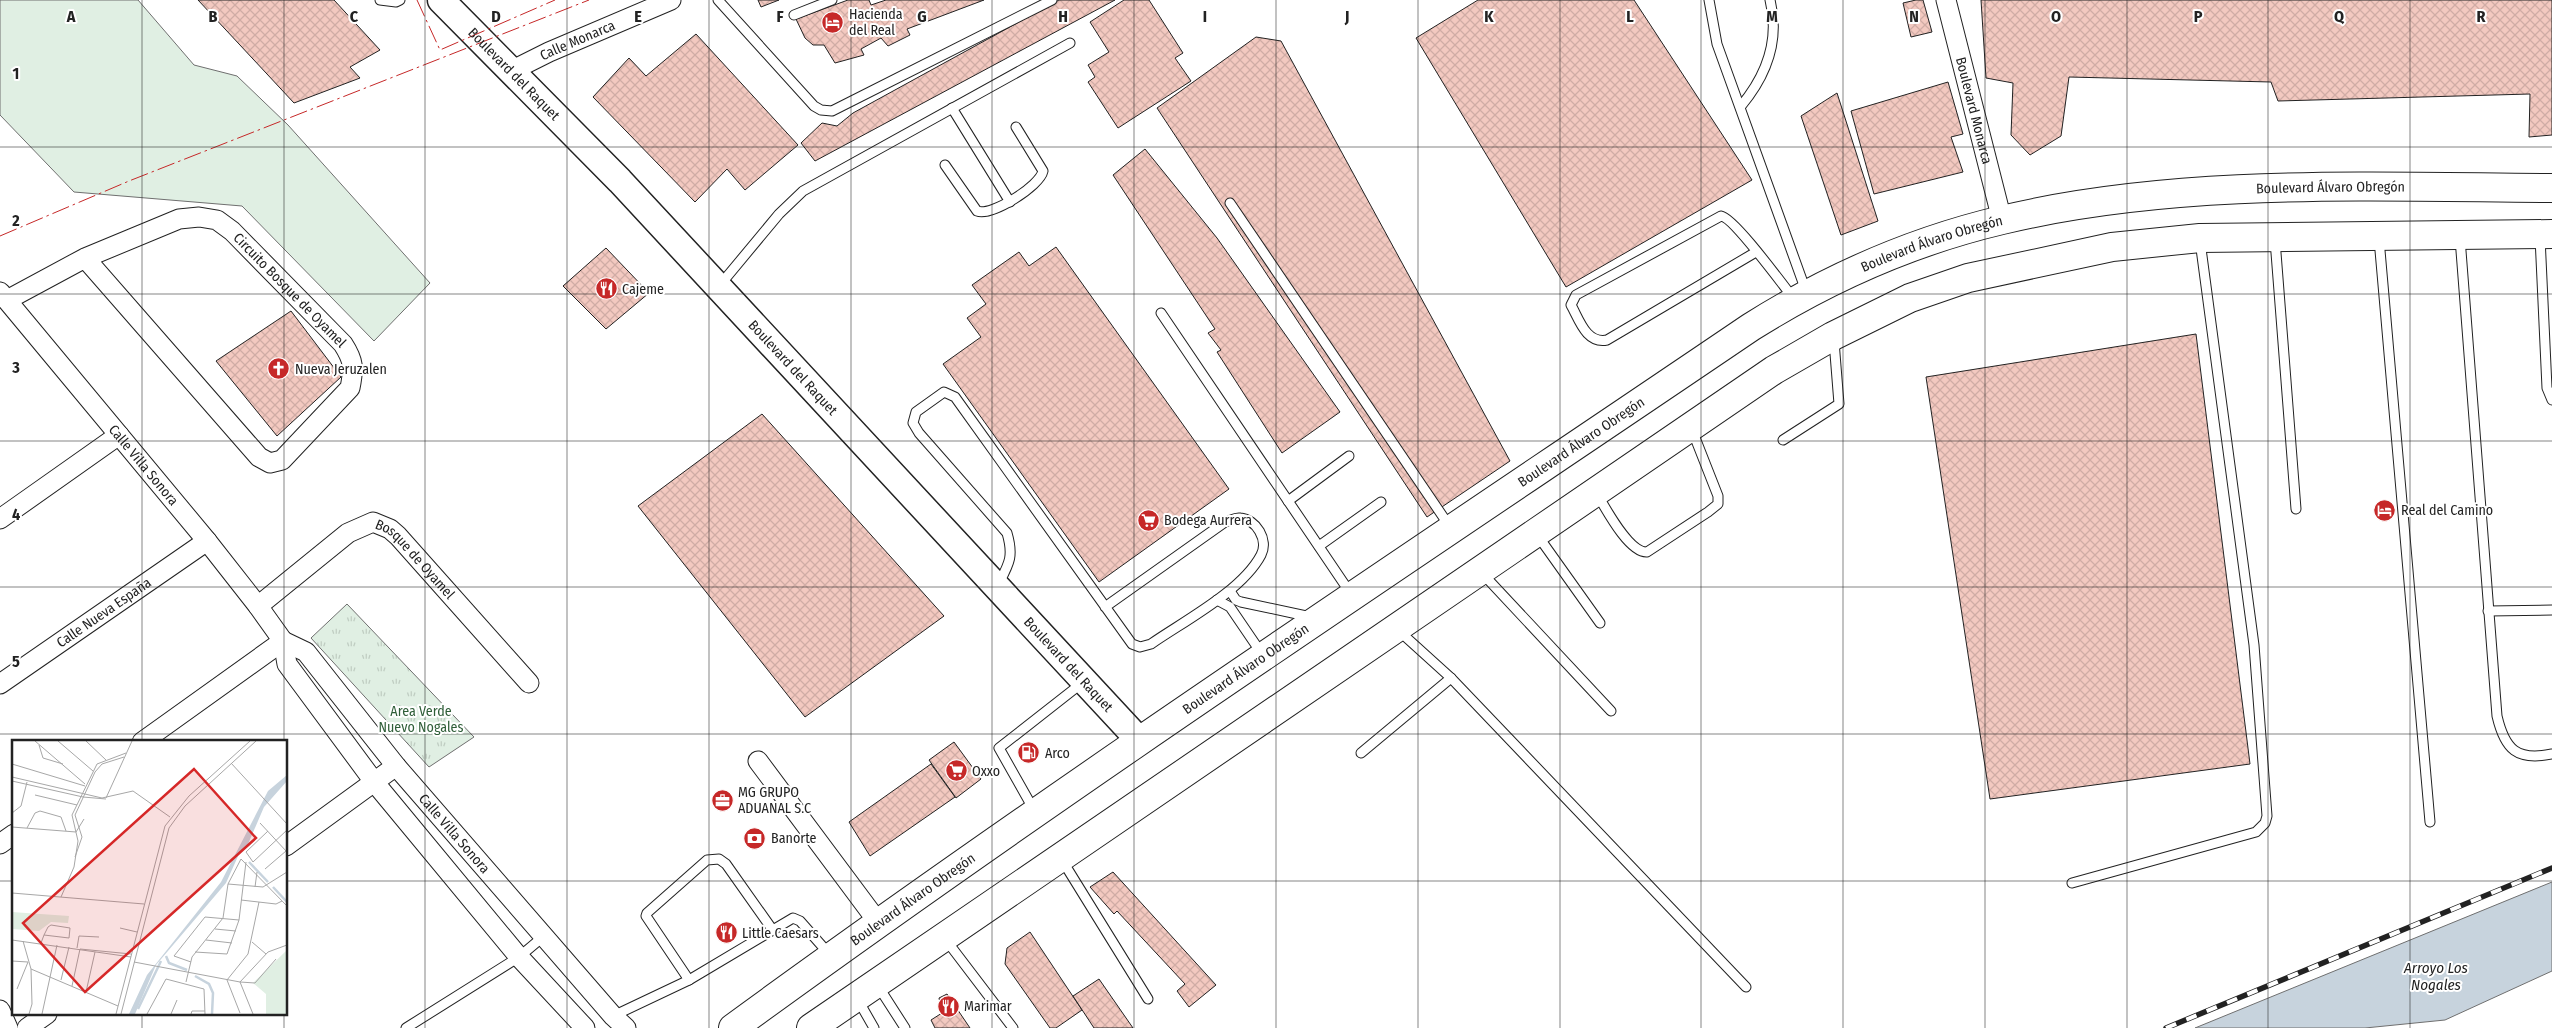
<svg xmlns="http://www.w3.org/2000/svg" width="2552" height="1028" viewBox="0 0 2552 1028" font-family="'Fira Sans Condensed',sans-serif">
	<defs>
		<pattern id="park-tufts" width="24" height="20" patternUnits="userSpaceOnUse" patternTransform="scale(1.25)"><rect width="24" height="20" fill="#e0efe3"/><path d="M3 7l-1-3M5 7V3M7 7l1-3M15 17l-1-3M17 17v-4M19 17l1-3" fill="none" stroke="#c0cdc2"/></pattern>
		<pattern id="building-cross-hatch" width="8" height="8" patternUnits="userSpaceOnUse" patternTransform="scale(1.25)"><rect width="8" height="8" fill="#f3c9c0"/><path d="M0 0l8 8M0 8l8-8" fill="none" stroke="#d0aca5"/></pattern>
	</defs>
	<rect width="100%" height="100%" fill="#fff"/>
	<path fill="#e0efe3" stroke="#6f6f6f" d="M0 0H138L194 65 237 76 288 125 430 283 374 341 242 206 74 192 0 115Z"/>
	<path fill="url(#park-tufts)" stroke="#6f6f6f" d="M347 604 474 737 429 767 311 638Z"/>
	<path fill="#c7d3dd" stroke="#6f6f6f" d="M2552 882V971L2445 1020 2365 1028H2195Z"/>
	<g fill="url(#building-cross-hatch)" stroke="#222">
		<path d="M198 0H334L380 50 350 67 360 78 294 103Z"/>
		<path d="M758 0H779L761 7Z"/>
		<path d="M848 0H869L871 5 886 0H984L907 29 910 35 888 46 881 38 861 49 864 55 835 63 824 45H813L805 38 796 19Z"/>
		<path d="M1059 0H1115L815 161 801 143 822 123 837 126 853 113Z"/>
		<path d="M1124 0H1149L1183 53 1175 58 1191 81 1118 128 1088 82 1095 77 1088 65 1109 52 1090 22Z"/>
		<path d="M1478 0H1634L1752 180 1566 287 1416 38Z"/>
		<path d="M1916 0H1923L1932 32 1911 37 1903 3Z"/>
		<path d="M1981 0H2552V135L2529 137 2530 94 2278 101 2271 82 2069 77 2061 136 2030 155 2011 135 2013 83 1986 78Z"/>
		<path d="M696 34 798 145 745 190 727 169 695 202 593 97 629 58 646 76Z"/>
		<path d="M1256 37 1281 41 1510 461 1427 517 1157 108Z"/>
		<path d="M1948 82 1963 134 1951 137 1963 172 1874 194 1851 111Z"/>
		<path d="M1837 93 1878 221 1841 235 1801 116Z"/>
		<path d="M1145 149 1217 238 1340 412 1282 453 1217 352 1221 350 1208 333 1215 329 1113 175Z"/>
		<path d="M1056 247 1229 489 1099 582 943 364 981 337 967 318 986 304 972 285 1019 252 1029 266Z"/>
		<path d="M606 248 649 293 606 329 563 286Z"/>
		<path d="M291 311 341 377 277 436 216 361Z"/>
		<path d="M2196 334 2250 764 1990 799 1926 377Z"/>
		<path d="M762 414 944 616 805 717 638 506Z"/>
		<path d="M954 742 981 779 956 798 929 760Z"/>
		<path d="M931 764 955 797 870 856 849 822Z"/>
		<path d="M1113 872 1216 985 1189 1007 1177 991 1185 984 1117 911 1114 914 1090 887Z"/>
		<path d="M1030 932 1082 1010 1056 1028H1050L1005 964 1007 948Z"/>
		<path d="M1099 979 1133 1028H1094L1073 996Z"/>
		<path d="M947 994 970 1028H935L931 1020 942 1013 939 998Z"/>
	</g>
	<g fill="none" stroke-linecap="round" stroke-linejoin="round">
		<defs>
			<g id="lane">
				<path d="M380 0 396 2 400 0"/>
				<path d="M718 0 814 106 821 110 832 111 1052 0"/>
				<path d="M1709 0 1717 44 1806 291"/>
				<path d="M794 15 832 0"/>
				<path d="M1741 106C1766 76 1780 40 1770 0"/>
				<path d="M952 108 1010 202"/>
				<path d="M945 165 977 211C991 217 1040 186 1043 171L1016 127"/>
				<path d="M1230 203 1450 527"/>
				<path d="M2540 237 2547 388 2552 400"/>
				<path d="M2460 238 2497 716C2505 750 2517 761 2552 754"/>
				<path d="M2379 239 2430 822"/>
				<path d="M2275 240 2296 509"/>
				<path d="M1756 252 1607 340C1586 344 1579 319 1571 305L1576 295 1721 216C1733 217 1783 285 1794 299"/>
				<path d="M720 285 779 214 803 191 1070 43"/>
				<path d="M1161 313 1351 594"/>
				<path d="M1783 440 1839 404 1834 341"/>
				<path d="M1597 494C1606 509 1629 553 1647 552L1708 512 1718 504V496L1692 430"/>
				<path d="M1288 501 1349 456"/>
				<path d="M1538 536 1600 623"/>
				<path d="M1319 546 1381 502"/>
				<path d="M1482 573 1611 711"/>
				<path d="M998 585C1009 564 1014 557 1007 533L919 433 913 423 916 412 944 392 955 397 1132 644 1140 647 1151 644C1184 621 1242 591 1261 555 1269 540 1256 519 1240 518 1235 517 1230 521 1225 522L1105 607"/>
				<path d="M1230 591 1236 600 1241 602 1311 617"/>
				<path d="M1217 600 1230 607 1262 654"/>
				<path d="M2488 611 2552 610"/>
				<path d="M1398 630 1451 678 1746 987"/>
				<path d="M1361 753 1451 678"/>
				<path d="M1034 810 999 748 1082 683"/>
				<path d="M1062 860 1148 999"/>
				<path d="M2072 883 2256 832 2265 823 2267 816 2254 645 2200 241"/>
				<path d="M946 940 1013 1028"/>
				<path d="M689 980 646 916 647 913 707 860 719 859 726 864 772 929"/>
				<path d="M878 986 905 1028"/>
				<path d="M858 1000 874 1028"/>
				<path d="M613 1016 689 980 793 918 800 921 830 955"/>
				<path d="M406 1028 519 957 544 936"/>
			</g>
			<g id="street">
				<path id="s1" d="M1946 0 2002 220"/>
				<path id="s2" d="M513 70 549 52 671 0"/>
				<path id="s3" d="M0 292 207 541 258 606 283 641 287 664 375 783 519 957 585 1028"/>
				<path id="s4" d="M7 300 85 258 179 219 199 217 217 220 232 231 343 344C354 361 354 368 350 388L282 460 270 463 259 457 85 258"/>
				<path d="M0 519 119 435"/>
				<path id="s5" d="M258 606 348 533 373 522 390 529 398 536 529 683"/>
				<path id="s6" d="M283 641 306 652 396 766 613 1016 626 1028"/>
				<path id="s7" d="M0 684 207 541"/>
				<path d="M142 742 283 641"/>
				<path d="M758 761 878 922"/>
				<path d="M0 844 14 834"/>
				<path d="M286 846 396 766"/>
				<path d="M0 1010 8 1028"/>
				<path d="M27 1028 47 1014"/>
			</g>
			<g id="secondary">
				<path id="s8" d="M441 0 620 181 1139 740"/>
			</g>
			<g id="highway">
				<path id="s9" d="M733 1028C1066 785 1410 558 1751 327 1829 278 1913 241 2002 220 2177 178 2373 187 2552 188"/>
				<path d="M811 1028 1774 370 1833 336 1910 298 1968 278 2112 247 2200 238 2552 234"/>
			</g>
		</defs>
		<use href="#lane" stroke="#222" stroke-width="11"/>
		<use href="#street" stroke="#222" stroke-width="21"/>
		<use href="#secondary" stroke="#222" stroke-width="29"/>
		<use href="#highway" stroke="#222" stroke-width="30"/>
		<use href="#lane" stroke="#fff" stroke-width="9"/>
		<use href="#street" stroke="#fff" stroke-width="19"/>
		<use href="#secondary" stroke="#fff" stroke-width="26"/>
		<use href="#highway" stroke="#fff" stroke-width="28"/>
		<defs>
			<path id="rail" d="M2166 1028 2552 868"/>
		</defs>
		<use href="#rail" stroke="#222" stroke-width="5.5"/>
		<use href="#rail" stroke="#fff" stroke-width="4" stroke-dasharray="11" stroke-linecap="butt"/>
		<g stroke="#c62828" stroke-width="1" stroke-dasharray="18 4 2.5 4" stroke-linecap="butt">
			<path d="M417 0 440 50 555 0"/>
			<path d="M0 236 129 181 589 0"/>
		</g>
	</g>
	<path fill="none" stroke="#222" stroke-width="1" stroke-opacity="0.55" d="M142 0V742M284 0V742M425 0V1028M567 0V1028M709 0V1028M851 0V1028M992 0V1028M1134 0V1028M1276 0V1028M1418 0V1028M1560 0V1028M1701 0V1028M1843 0V1028M1985 0V1028M2127 0V1028M2268 0V1028M2410 0V1028M0 147H2552M0 294H2552M0 441H2552M0 587H2552M0 734H2552M0 881H14M286 881H2552M142 1014V1028M284 1014V1028"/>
	<defs>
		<symbol id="hotel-disc" viewBox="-11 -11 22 22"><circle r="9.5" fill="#c62828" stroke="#fff"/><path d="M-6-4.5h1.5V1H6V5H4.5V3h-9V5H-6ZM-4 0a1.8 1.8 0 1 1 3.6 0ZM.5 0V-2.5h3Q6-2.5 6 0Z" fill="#fff"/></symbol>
		<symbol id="restaurant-disc" viewBox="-11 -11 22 22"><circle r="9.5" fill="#c62828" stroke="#fff"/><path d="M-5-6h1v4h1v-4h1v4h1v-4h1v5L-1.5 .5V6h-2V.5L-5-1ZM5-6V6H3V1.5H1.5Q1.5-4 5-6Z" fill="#fff"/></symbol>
		<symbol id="church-disc" viewBox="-11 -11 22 22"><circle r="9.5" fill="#c62828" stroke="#fff"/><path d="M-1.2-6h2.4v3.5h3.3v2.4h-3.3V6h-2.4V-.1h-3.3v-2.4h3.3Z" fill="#fff"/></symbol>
		<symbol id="supermarket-disc" viewBox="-11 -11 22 22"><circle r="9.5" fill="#c62828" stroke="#fff"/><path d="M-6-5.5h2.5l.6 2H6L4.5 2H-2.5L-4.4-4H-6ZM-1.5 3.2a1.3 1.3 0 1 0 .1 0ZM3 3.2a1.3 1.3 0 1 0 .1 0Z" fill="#fff"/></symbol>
		<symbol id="fuel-disc" viewBox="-11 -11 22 22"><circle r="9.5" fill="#c62828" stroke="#fff"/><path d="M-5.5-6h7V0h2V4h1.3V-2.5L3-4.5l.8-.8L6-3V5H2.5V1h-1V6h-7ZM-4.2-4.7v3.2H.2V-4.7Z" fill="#fff"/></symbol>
		<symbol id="office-disc" viewBox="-11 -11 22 22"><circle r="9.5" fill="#c62828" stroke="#fff"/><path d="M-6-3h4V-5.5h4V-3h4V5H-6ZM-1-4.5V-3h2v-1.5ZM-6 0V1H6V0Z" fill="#fff"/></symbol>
		<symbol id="bank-disc" viewBox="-11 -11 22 22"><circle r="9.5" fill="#c62828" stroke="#fff"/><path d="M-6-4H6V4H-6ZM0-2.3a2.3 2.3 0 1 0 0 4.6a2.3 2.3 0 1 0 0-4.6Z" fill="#fff"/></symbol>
	</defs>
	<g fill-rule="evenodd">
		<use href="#hotel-disc" x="820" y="10" width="25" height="25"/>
		<use href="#restaurant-disc" x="594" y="276" width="25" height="25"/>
		<use href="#church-disc" x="266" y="356" width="25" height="25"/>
		<use href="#hotel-disc" x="2372" y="498" width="25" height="25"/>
		<use href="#supermarket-disc" x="1136" y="508" width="25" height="25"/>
		<use href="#fuel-disc" x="1016" y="740" width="25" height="25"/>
		<use href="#supermarket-disc" x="944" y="758" width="25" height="25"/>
		<use href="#office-disc" x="710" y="788" width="25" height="25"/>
		<use href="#bank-disc" x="742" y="826" width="25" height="25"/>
		<use href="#restaurant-disc" x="714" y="920" width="25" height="25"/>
		<use href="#restaurant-disc" x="936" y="994" width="25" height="25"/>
	</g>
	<g text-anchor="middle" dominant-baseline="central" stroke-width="4" stroke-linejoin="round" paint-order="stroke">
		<g font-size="14" fill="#222" stroke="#fff" text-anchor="start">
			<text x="849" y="14">Hacienda<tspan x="849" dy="16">del Real</tspan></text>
			<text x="622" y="289">Cajeme</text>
			<text x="295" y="369">Nueva Jeruzalen</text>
			<text x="2401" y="510">Real del Camino</text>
			<text x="1164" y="520">Bodega Aurrera</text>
			<text x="1045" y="753">Arco</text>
			<text x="972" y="771">Oxxo</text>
			<text x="738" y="792">MG GRUPO<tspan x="738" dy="16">ADUANAL S.C</tspan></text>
			<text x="771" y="838">Banorte</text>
			<text x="742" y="933">Little Caesars</text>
			<text x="964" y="1006">Marimar</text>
		</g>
		<g font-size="14" fill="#222" stroke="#fff">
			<text stroke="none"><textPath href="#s2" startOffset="71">Calle Monarca</textPath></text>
			<text stroke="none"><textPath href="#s8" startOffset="104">Boulevard del Raquet</textPath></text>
			<text stroke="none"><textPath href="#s1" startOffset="114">Boulevard Monarca</textPath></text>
			<text stroke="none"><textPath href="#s9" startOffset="1841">Boulevard Álvaro Obregón</textPath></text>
			<text stroke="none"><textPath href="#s9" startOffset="1436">Boulevard Álvaro Obregón</textPath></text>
			<text stroke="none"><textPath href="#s4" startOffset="330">Circuito Bosque de Oyamel</textPath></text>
			<text stroke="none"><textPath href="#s8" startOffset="509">Boulevard del Raquet</textPath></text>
			<text stroke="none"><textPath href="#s9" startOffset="1031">Boulevard Álvaro Obregón</textPath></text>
			<text stroke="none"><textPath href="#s3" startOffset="225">Calle Villa Sonora</textPath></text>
			<text stroke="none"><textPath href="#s5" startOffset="200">Bosque de Oyamel</textPath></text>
			<text stroke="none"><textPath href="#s7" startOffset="126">Calle Nueva España</textPath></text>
			<text stroke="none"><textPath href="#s8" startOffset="914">Boulevard del Raquet</textPath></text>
			<text stroke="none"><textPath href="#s9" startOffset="626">Boulevard Álvaro Obregón</textPath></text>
			<text stroke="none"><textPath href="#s6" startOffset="260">Calle Villa Sonora</textPath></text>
			<text stroke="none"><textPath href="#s9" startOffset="221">Boulevard Álvaro Obregón</textPath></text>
		</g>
		<g font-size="14" fill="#2f5e38" stroke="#fff">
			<text x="421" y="711">Area Verde<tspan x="421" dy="16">Nuevo Nogales</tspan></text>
		</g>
		<g font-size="15" font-style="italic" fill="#222" stroke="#fff">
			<text x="2436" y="968">Arroyo Los<tspan x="2436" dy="17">Nogales</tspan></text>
		</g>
	</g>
	<g transform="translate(12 740)">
		<rect width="275" height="275" fill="#fff"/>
		<path d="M0 172 57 176 56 183 39 182 27 191 0 189Z" fill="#e0efe3"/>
		<path d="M275 210V274H254V254L241 243Z" fill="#e0efe3"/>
		<path d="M275 35V41L252 67 236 104 227 114 214 143 144 225 123 274H117L135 235 209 142 256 51Z" fill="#c7d3dd"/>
		<path fill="none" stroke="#c7d3dd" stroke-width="2.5" d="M237 122 256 142M261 147 275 162M154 216 157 223 175 230M183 236 197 244 201 253 200 274M126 269 149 221"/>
		<path fill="none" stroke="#a7a7a7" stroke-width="1" d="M23 1 73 44M46 1 81 31M74 1 94 20M27 5 31 18 51 24M219 23 275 84M0 24 73 46M0 37 90 58 121 51 158 77M0 41 71 57 94 59M23 55 65 65M94 58 120 1M0 73 9 66 15 42M248 83 275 112M0 87 64 92 72 79M15 88 23 73 28 71 49 77 54 91M256 91 234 112 241 122 275 90M63 117 70 97 63 75 83 32 90 24 112 17M253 129 274 111M216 144 251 147 275 132M243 147 245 132M0 153 132 164M49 157 62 127 66 101 60 75 85 24 114 13M229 160 264 164 270 161M108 188 125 192M203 189 224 191M0 200 119 217M194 200 220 203M11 201 19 229 20 264 17 274M240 202 254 214M29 203 32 195 36 187 39 185 58 188 57 198 32 195M65 208 67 196 87 197M68 209 119 214M183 212 215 214 227 180 234 122M0 221 16 222M122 222 228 242 241 274M179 222 162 216 193 177 227 180M19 229 106 266M49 240 57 207M174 242 180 217 211 178 216 144 229 119 275 166M228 242 256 212 275 205M228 242 243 243 264 219M60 246 68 209M5 249 16 222M74 252 83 212M228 273 215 240 236 214 247 162M30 274 45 205M104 274 153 86 177 56 238 1M109 274 157 88 173 66 244 1M135 274 154 239 192 249 193 274M159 274 165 260M179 274 180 271H193"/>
		<path fill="#d62828" fill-opacity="0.15" stroke="#d62828" stroke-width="2.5" d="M182 29 244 98 73 252 11 183Z"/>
		<rect width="275" height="275" fill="none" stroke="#222" stroke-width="2.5"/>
	</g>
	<g font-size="16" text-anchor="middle" font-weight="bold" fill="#222" stroke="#fff" stroke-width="4" stroke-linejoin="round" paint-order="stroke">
		<text x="71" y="22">A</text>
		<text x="213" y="22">B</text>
		<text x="354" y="22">C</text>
		<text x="496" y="22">D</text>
		<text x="638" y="22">E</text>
		<text x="780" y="22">F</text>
		<text x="922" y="22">G</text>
		<text x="1063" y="22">H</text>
		<text x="1205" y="22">I</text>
		<text x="1347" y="22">J</text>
		<text x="1489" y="22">K</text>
		<text x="1630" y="22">L</text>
		<text x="1772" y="22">M</text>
		<text x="1914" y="22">N</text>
		<text x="2056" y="22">O</text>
		<text x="2198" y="22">P</text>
		<text x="2339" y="22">Q</text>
		<text x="2481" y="22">R</text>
		<text x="16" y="79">1</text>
		<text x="16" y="226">2</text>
		<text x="16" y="373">3</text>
		<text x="16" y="520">4</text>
		<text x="16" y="667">5</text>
	</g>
</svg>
